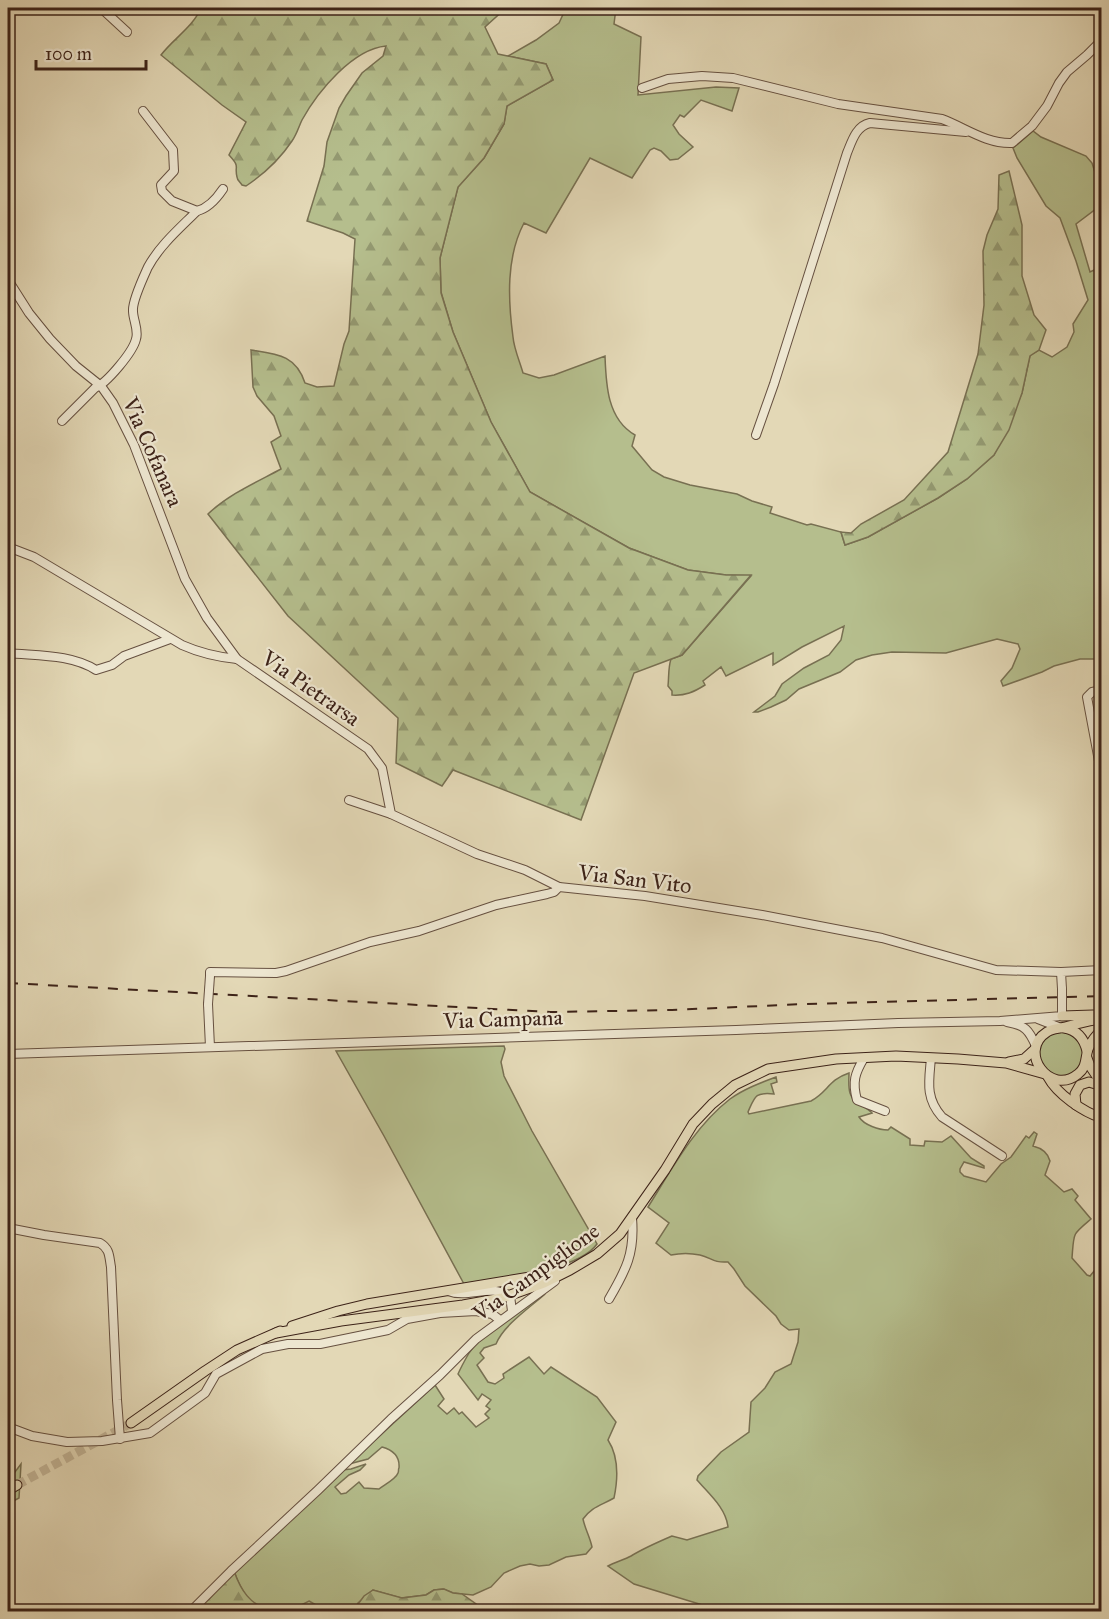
<svg xmlns="http://www.w3.org/2000/svg" width="1109" height="1619" viewBox="0 0 1109 1619" font-family="'IM FELL Great Primer',serif">
	<defs>
		<pattern id="forest-firs" width="22" height="20" patternUnits="userSpaceOnUse" patternTransform="scale(1.5)"><rect width="22" height="20" fill="#b5be8d"/><path d="M5 1l3.5 6h-7zM16 11l3.5 6h-7z" fill="#949a72"/></pattern>
	</defs>
	<rect width="100%" height="100%" fill="#e3d8b6"/>
	<filter id="stains"><feTurbulence type="fractalNoise" baseFrequency=".00333" numOctaves="4"/><feColorMatrix values="0 0 0 0 .2 0 0 0 0 .09 0 0 0 0 .02 0 0 0 .5 -.17"/></filter>
	<radialGradient id="worn" r=".72"><stop offset=".6" stop-color="#630" stop-opacity="0"/><stop offset="1" stop-color="#630" stop-opacity=".3"/></radialGradient>
	<g fill="#b5be8d" stroke="#787052" stroke-width="1.5">
		<path d="M566 8H616L614 24 641 37 638 95 716 87 739 88 732 111 701 100 684 117 680 115 673 125 679 134 693 147 678 159 670 160 661 151 654 148 650 150 632 178 590 158 546 233 524 223C506 257 508 300 513 337 514 349 520 362 523 373L539 378 554 375 605 356C606 384 607 419 635 435L632 446 652 470 664 477 690 485 737 494 752 501 772 507 770 513 807 525 811 524 841 532 845 545 868 537 938 498 967 479 994 455 1022 393 1030 355 1039 350 1052 357 1067 347 1074 332 1073 324 1088 300 1076 261 1060 218 1046 206 1017 158 1013 148 1033 131 1041 137 1086 156 1092 163 1099 185 1102 194 1101 205 1076 224 1090 272 1094 270 1098 282 1101 281 1102 500 1096 510 1098 513 1102 512 1101 659H1080L1054 666 1042 672 1003 686 1001 681 1012 668 1020 649 1018 644 997 639 946 653 892 652 872 655 856 660 840 672 799 689 786 700 771 707 758 712H754L775 696 782 684 804 668 829 655 841 640 844 626 802 647 773 665V653L726 676 721 667 703 681 705 685C694 692 685 696 672 695V691L668 686C669 677 668 668 671 659L682 655 751 576 726 575 688 570 629 548 530 492 491 422 453 332 441 292 440 258 458 187 484 158 504 124 507 106 553 80 546 64 508 56 536 40 559 23Z"/>
		<circle cx="1061" cy="1054" r="22"/>
		<path d="M504 1046 505 1049 501 1062 504 1076 532 1131 597 1244C577 1272 497 1278 464 1284L384 1136 336 1051Z"/>
		<path d="M849 1073C849 1079 848 1087 850 1093 853 1104 865 1105 872 1113L859 1117C864 1125 879 1130 888 1130L891 1127 910 1139V1145L924 1146 925 1141 942 1142 951 1136 971 1158 984 1166V1168L964 1162 960 1169V1172L964 1176 986 1182 1001 1164 1011 1157 1026 1136 1029 1138 1034 1132 1037 1134 1033 1146C1041 1148 1048 1153 1050 1161L1045 1175 1064 1192 1072 1189 1078 1196 1075 1200 1091 1219C1072 1235 1074 1232 1072 1258L1087 1275 1090 1276 1099 1265 1101 1267V1611H722L634 1584 608 1566C615 1562 624 1560 631 1556 644 1548 658 1542 672 1536L687 1540 728 1527C726 1508 709 1494 697 1480L698 1476 721 1452 749 1432 751 1402 765 1388 775 1372 791 1364 798 1342 799 1329 789 1330 781 1324 776 1316 745 1286 734 1269 728 1262C713 1263 712 1258 700 1255 691 1253 680 1253 671 1255L656 1243 669 1223 648 1207C672 1169 694 1127 730 1099 744 1089 760 1083 776 1077L777 1082 771 1084 774 1094C755 1092 755 1096 748 1112L749 1114 811 1101C828 1092 828 1080 849 1073Z"/>
		<path d="M542 1295H544C529 1308 503 1326 496 1344L484 1348 480 1353 484 1358 477 1365 488 1382 495 1384 504 1378 503 1374 529 1357 544 1374 551 1367 597 1397 616 1422 608 1440C619 1457 618 1479 614 1498 602 1505 591 1507 583 1519 585 1529 590 1537 592 1547L586 1554 566 1557 549 1565 539 1566 530 1564 520 1566 504 1573 491 1587 473 1595 453 1593 443 1589 434 1590 426 1595 401 1598 373 1590 358 1603 353 1612 322 1611 318 1606 301 1605 297 1611C289 1611 280 1612 272 1611 251 1609 240 1589 234 1571L342 1470 351 1469 366 1464 360 1470 349 1475 335 1487 341 1494 346 1493 359 1482 364 1488 379 1489C384 1485 396 1479 398 1473 399 1471 398 1469 399 1468 400 1456 393 1450 382 1447L368 1459 349 1464 435 1385 444 1399 438 1406 447 1414 454 1408 459 1414 462 1412 476 1427 489 1418 485 1414 490 1409 486 1406 491 1400 482 1394 478 1400 458 1374C461 1367 465 1360 469 1353 483 1331 520 1310 542 1295Z"/>
		<path d="M21 1464 19 1498 8 1504V1497L19 1489 14 1480 8 1482V1477L15 1472Z"/>
	</g>
	<g fill="url(#forest-firs)" stroke="#787052" stroke-width="1.5">
		<path d="M201 8H506L485 27 498 54 546 64 553 80 507 106 504 124 484 158 458 187 440 258 441 293 453 332 491 422 530 492 629 548 688 570 726 575H751L682 655 634 673 581 820 453 770 442 786 396 763 398 718 288 616 208 514C229 494 257 482 281 469L271 442 281 436 274 416 257 396 253 387 251 350C277 354 296 355 305 383L317 387 334 386 344 344 349 331 355 239 343 233 307 221 324 166 327 142 339 108 346 96 362 73 383 56 386 46C353 49 318 91 302 120 299 126 297 134 292 141 280 159 264 174 246 186L242 185C240 182 237 180 237 177 234 165 241 168 229 155L246 122 222 105 161 55C173 39 193 27 201 8Z"/>
		<path d="M1009 171 1022 225V276L1034 315 1046 330 1039 350 1030 356 1022 393 1009 430 994 455 967 479 938 498 868 537 845 545 841 532 851 533 861 524 904 500 948 452 978 354 984 305 983 251 987 235 998 209 999 175Z"/>
		<path d="M234 1571C241 1591 250 1604 270 1611L193 1612 210 1598Z"/>
		<path d="M444 1589 453 1593 462 1594 486 1611H353L364 1596 373 1590 402 1598 426 1595 434 1590Z"/>
		<path d="M309 1601 318 1606 322 1611H297L301 1605Z"/>
		<path d="M89 1607 110 1608 119 1611H46Z"/>
	</g>
	<g fill="none" stroke-linecap="round" stroke-linejoin="round">
		<path stroke="#c2b496" stroke-width="9" stroke-dasharray="9 4.5" stroke-linecap="butt" d="M17 1485 131 1423"/>
		<defs>
			<g id="minor">
				<path d="M101 8 127 32"/>
				<path d="M642 88 668 79 702 76 733 78 838 104 942 119C964 127 986 144 1012 143L1032 126 1047 106 1059 83 1067 72 1087 55 1102 40"/>
				<path d="M143 111 173 150 174 171 161 185 162 191 172 201 197 211"/>
				<path d="M8 280 29 313 50 339 76 366 101 386 113 403 134 445 185 579 207 618 237 659"/>
				<path d="M62 421 95 388C107 383 133 352 136 339 139 330 133 320 133 311 132 301 144 276 148 267 160 245 180 228 197 211 209 208 217 198 223 189"/>
				<path d="M756 435 774 384 847 153C852 141 856 126 870 123L966 132"/>
				<path d="M8 547 34 557 182 645C200 653 217 657 237 659L368 749 382 768 391 814 477 854 525 870 559 887"/>
				<path d="M8 653C37 656 71 654 96 670L112 665 124 656 170 639"/>
				<path d="M1102 690 1092 692 1087 697 1102 777"/>
				<path d="M349 800 391 814"/>
				<path d="M210 976V972L276 973 286 971 370 942 419 931 496 905 547 894 554 892 559 887 645 896 762 915 882 938 996 970 1061 972"/>
				<path d="M1062 989 1061 972 1102 970"/>
				<path d="M208 1004 210 1047"/>
				<path d="M1038 1019 1061 1028"/>
				<path d="M1007 1022C1025 1025 1029 1030 1036 1046"/>
				<path d="M8 1054 736 1030 898 1023 1000 1021 1062 1016V1001"/>
				<path d="M864 1058C855 1073 852 1082 857 1100L885 1111"/>
				<path d="M931 1058C929 1081 925 1098 942 1117L1002 1156"/>
				<path d="M8 1228 44 1235 100 1243C110 1249 109 1256 111 1267L117 1400 120 1439"/>
				<path d="M448 1291C469 1299 490 1283 510 1296L512 1311"/>
				<path d="M609 1299C626 1270 635 1253 632 1218"/>
				<path d="M8 1427 32 1436 67 1442 102 1441 150 1433 205 1393 216 1374 262 1349 288 1344H320L388 1330 407 1319 440 1313 476 1311 492 1314 500 1320"/>
				<path d="M190 1612 231 1571 318 1490 391 1419 440 1375 476 1339 555 1281"/>
			</g>
			<g id="major">
				<path d="M1062 1016 1093 1015"/>
				<path d="M1102 1019C1089 1020 1077 1024 1065 1027 1059 1029 1053 1028 1047 1032 1017 1051 1050 1097 1078 1074 1087 1067 1085 1059 1088 1049 1091 1042 1096 1035 1102 1030"/>
				<path d="M1064 1028C1077 1030 1084 1038 1087 1051"/>
				<path d="M1087 1058 1090 1066 1102 1084"/>
				<path d="M1009 1062 1024 1059 1035 1049"/>
				<path d="M1048 1077C1057 1094 1083 1112 1102 1118"/>
				<path d="M1076 1105 1075 1094 1080 1085 1089 1082 1102 1086"/>
				<path d="M292 1326 338 1311 367 1304 560 1272"/>
				<path d="M276 1333 341 1321 463 1305 502 1298 544 1283 570 1270 597 1254 620 1234 665 1170 693 1124 712 1104 735 1085 768 1069 836 1059 896 1056 958 1059 1006 1063 1045 1074"/>
				<path d="M131 1423 205 1371 237 1350 280 1331"/>
				<path d="M8 1490 17 1485"/>
			</g>
		</defs>
		<use href="#minor" stroke="#665040" stroke-width="10"/>
		<use href="#major" stroke="#3c2218" stroke-width="11"/>
		<use href="#minor" stroke="#ede6d0" stroke-width="8"/>
		<use href="#major" stroke="#e3d8b6" stroke-width="9"/>
		<path stroke="#3c2218" stroke-width="2" stroke-dasharray="10 10" stroke-linecap="butt" d="M8 983 550 1012 672 1010 805 1004 1102 996"/>
		<defs>
			<g id="minor-bridge">
				<path d="M1062 989V1001"/>
				<path d="M208 1004 210 976"/>
			</g>
		</defs>
		<use href="#minor-bridge" stroke="#665040" stroke-width="10" stroke-linecap="butt"/>
		<use href="#minor-bridge" stroke="#ede6d0" stroke-width="8"/>
	</g>
	<g text-anchor="middle" dominant-baseline="central" stroke-width="4.5" stroke-linejoin="round" paint-order="stroke">
		<g font-size="22" fill="#3c2218" stroke="#ede6d0">
			<text transform="translate(153 452) rotate(66)">Via Cofanara</text>
			<text transform="translate(311 688) rotate(35)">Via Pietrarsa</text>
			<text transform="translate(635 879) rotate(7)">Via San Vito</text>
			<text transform="translate(503 1019) rotate(-2)">Via Campana</text>
			<text transform="translate(536 1272) rotate(-36)">Via Campiglione</text>
		</g>
	</g>
	<rect width="1109" height="1619" fill="none" stroke="#e3d8b6" stroke-width="30"/>
	<rect x="9" y="9" width="1091" height="1601" fill="none" stroke="#3c2218" stroke-width="3"/>
	<rect x="15" y="15" width="1079" height="1589" fill="none" stroke="#3c2218" stroke-width="1.5"/>
	<path d="M36 60v9h110v-9" fill="none" stroke="#3c2218" stroke-width="3"/>
	<text x="45" y="60" font-size="18" fill="#3c2218" stroke="#ede6d0" stroke-width="4.5" paint-order="stroke">100 m</text>
	<rect width="100%" height="100%" filter="url(#stains)"/>
	<rect width="100%" height="100%" fill="url(#worn)"/>
</svg>
